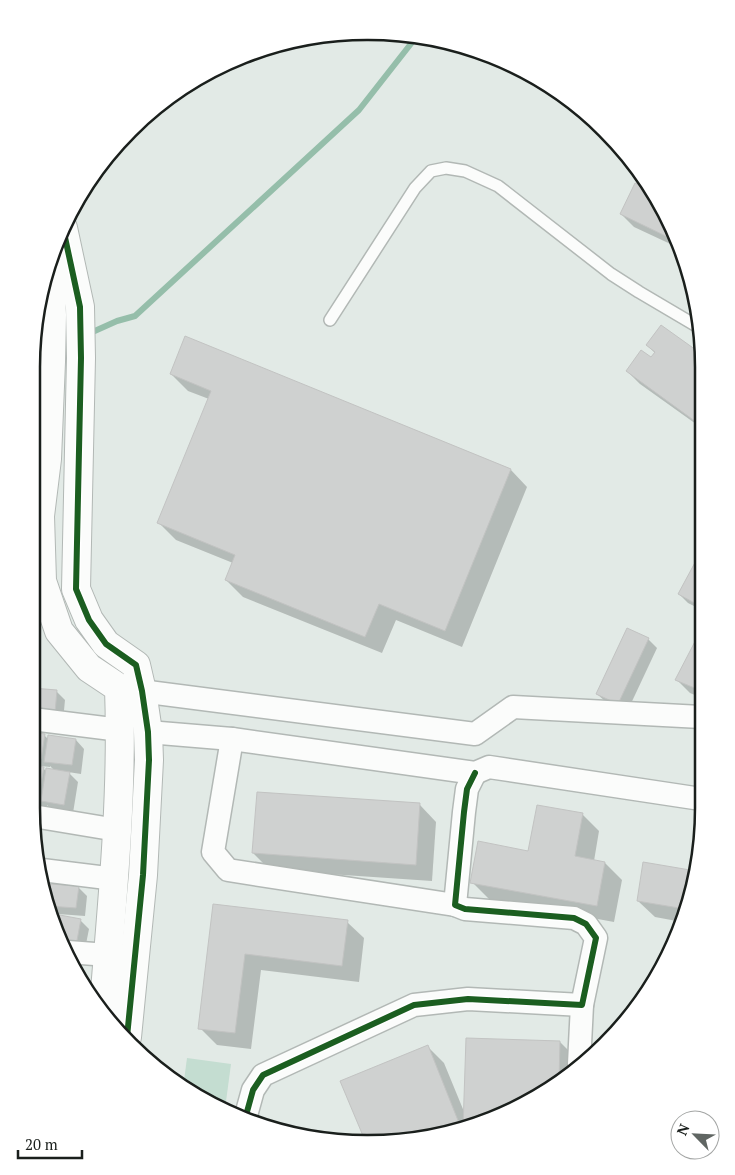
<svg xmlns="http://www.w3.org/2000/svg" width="735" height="1175" viewBox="0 0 735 1175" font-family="'PT Serif',serif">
	<rect width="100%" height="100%" fill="#e2eae6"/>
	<path fill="#c4ddd1" d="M187 1058 231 1064 225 1109 183 1088Z"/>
	<g fill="#0003" fill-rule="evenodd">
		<path d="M635 185 655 194 659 200 679 248 634 227 621 214Z"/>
		<path d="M647 345 703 357V429L640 384 627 371 652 359 655 353Z"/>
		<path d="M171 374 511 470 527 487 462 647 396 620 382 653 243 597 226 580 233 563 176 540 159 523 209 399 188 391Z"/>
		<path d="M698 558 702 560V610L688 603 679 594Z"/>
		<path d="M702 631V698L690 693 677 680Z"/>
		<path d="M648 639 657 648 627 712 606 702 597 694Z"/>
		<path d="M32 689 56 691 65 700 63 721 32 718Z"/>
		<path d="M32 733 44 735 49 740H76L84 749 81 774 68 772 78 782 73 813 51 809 47 805V808L31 806ZM41 766 50 767V766L55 771 47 772Z"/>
		<path d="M420 805 436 822 432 881 270 870 253 853Z"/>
		<path d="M582 814 599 831 594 861 605 863 622 880 614 922 489 899 472 882 529 852Z"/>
		<path d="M695 872 682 922 655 917 638 901Z"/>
		<path d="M43 880H47L52 885 78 887 87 896 85 916 58 914 52 908 48 907Z"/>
		<path d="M215 906 347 922 364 938 359 982 261 970 251 1049 217 1045 200 1028Z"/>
		<path d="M49 915 80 920 89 929 84 954 68 951Z"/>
		<path d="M560 1042 577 1059 576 1067 555 1087 475 1126 367 1144 342 1081 427 1046 444 1063 465 1114Z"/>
	</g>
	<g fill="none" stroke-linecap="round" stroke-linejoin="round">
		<g stroke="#95beaa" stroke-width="6">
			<path d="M88 334 117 321 135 316 359 110 417 36"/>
			<path d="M34 358 44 353"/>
		</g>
	</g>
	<g fill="#cfd1d0" stroke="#c2c3c2">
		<path d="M635 183 653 192 659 200 676 241 620 214Z"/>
		<path d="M661 325 703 355V427L626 371 641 350 651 357 655 352 646 345Z"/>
		<path d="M185 336 511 469 445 631 379 604 365 637 225 580 235 555 157 523 211 391 170 374Z"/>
		<path d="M698 557 702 559V602L700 606 678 594Z"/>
		<path d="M627 628 649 638 618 704 596 694Z"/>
		<path d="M702 628V691L675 680Z"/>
		<path d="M32 688 57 690 55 713 32 711Z"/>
		<path d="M32 732 45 734 41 759 32 758Z"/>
		<path d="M48 735 76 739 72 765 44 762Z"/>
		<path d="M32 765 44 767 38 800 31 799Z"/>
		<path d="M46 768 70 772 64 805 41 801Z"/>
		<path d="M257 792 420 803 416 865 252 853Z"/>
		<path d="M537 805 583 813 575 856 605 862 597 906 470 883 478 841 528 851Z"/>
		<path d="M643 862 696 871 685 909 637 901Z"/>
		<path d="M50 884 79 886 76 908 48 906Z"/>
		<path d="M213 904 348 920 342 966 245 954 235 1033 198 1029Z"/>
		<path d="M49 913 81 919 76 946 64 944Z"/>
		<path d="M466 1038 560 1041 559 1083 555 1087 475 1126 463 1128Z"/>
		<path d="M428 1045 461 1128 366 1143 340 1081Z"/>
	</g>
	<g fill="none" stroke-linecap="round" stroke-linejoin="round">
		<defs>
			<path id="service" d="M330 320 415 188 431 171 446 168 465 171 498 186 611 274 639 292 700 328"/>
			<g id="minor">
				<path d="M125 689 475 734 513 707 701 717"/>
				<path d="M32 719 120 730"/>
				<path d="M148 732 232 739 475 773 489 767 701 799"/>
				<path d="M232 739 213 852 228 870 455 905"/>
				<path d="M33 816 117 830"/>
				<path d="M42 870 115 879"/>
				<path d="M68 952 108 955"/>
				<path d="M579 1064 582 1005"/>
				<path d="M245 1119 253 1090 263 1075 414 1005 468 999 582 1005 596 938 586 924 574 918 465 909 455 905 464 812 467 789 475 773"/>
			</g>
			<g id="tertiary">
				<path d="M63 228 80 307 81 358 76 589 89 620 106 644 136 665 142 691 148 732 149 760 143 875 127 1037"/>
				<path d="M49 269 50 273 52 315 51 362 47 459 40 516 42 581 59 631 89 668 119 688C123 797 112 905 103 1014"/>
			</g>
		</defs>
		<use href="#service" stroke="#b2b8b5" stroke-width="14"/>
		<use href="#minor" stroke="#b2b8b5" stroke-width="25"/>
		<use href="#tertiary" stroke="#b2b8b5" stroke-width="30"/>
		<use href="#service" stroke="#fbfcfb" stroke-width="11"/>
		<use href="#minor" stroke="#fbfcfb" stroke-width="22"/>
		<use href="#tertiary" stroke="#fbfcfb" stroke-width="28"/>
		<defs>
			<g id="cycleway">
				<path d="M63 228 80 307 81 358 76 589 89 620 106 644 136 665 142 691 148 732 149 760 143 875 127 1037"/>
				<path d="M245 1119 253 1090 263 1075 414 1005 468 999 582 1005 596 938 586 924 574 918 465 909 455 905 464 812 467 789 475 773"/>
			</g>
		</defs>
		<use href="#cycleway" stroke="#fff" stroke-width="9"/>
		<use href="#cycleway" stroke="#1b5e20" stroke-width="6"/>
	</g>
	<path d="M0 0H735V1175H0ZM367 40H368A327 327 0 0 1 695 367V808A327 327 0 0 1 368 1135H367A327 327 0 0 1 40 808V367A327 327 0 0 1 367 40Z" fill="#fff" fill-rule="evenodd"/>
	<path fill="none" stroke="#1a1f1c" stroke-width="2.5" d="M367 40H368A327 327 0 0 1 695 367V808A327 327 0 0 1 368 1135H367A327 327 0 0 1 40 808V367A327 327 0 0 1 367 40Z"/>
	<g transform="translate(695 1135) rotate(294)"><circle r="24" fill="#ffffff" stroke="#a3a5a4"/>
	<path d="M0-4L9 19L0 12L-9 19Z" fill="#606663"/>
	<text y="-8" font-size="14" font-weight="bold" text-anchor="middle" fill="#1a1f1c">N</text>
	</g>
	<path d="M18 1150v8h64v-8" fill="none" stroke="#1a1f1c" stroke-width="2.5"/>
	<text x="25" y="1150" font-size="15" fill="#1a1f1c" stroke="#ffffff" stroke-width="4" paint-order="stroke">20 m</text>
</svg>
